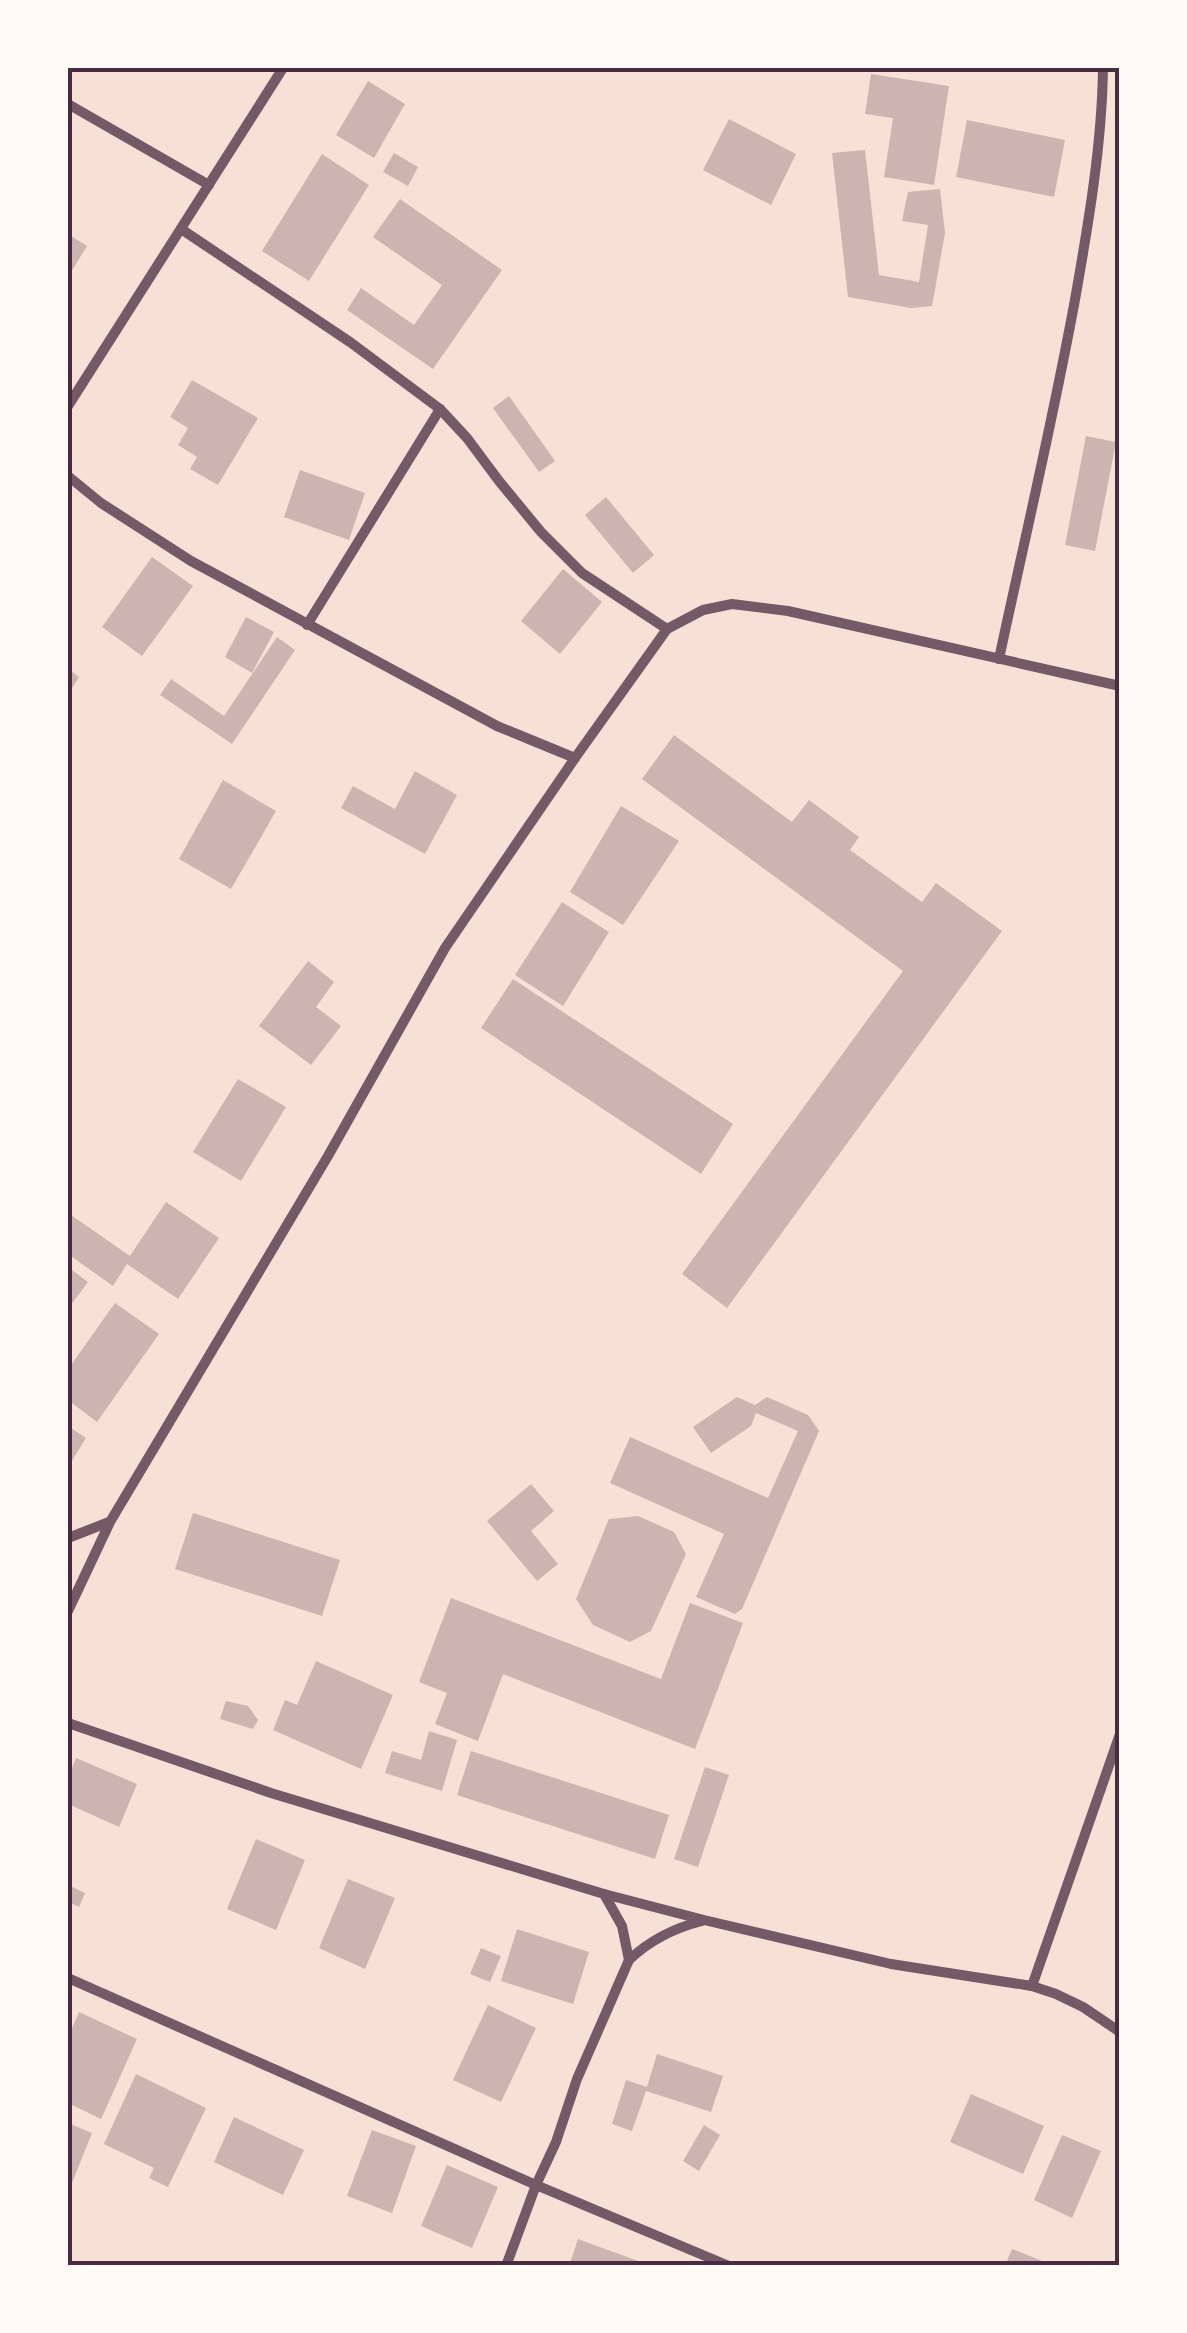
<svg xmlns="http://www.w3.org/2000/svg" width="1187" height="2333" viewBox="0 0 1187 2333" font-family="Mulish,sans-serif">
	<rect width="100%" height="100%" fill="#f7e1d7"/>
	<g fill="#ccb4b1">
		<path d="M871 74 949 86 934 185 884 177 893 118 865 114Z"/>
		<path d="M368 81 405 104 374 158 336 135Z"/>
		<path d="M729 119 796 154 771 205 703 170Z"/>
		<path d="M967 120 1065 140 1054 197 956 177Z"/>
		<path d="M865 150 879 275 919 282 928 225 902 221 908 192 940 189 945 233 932 306 911 308 848 297 832 153Z"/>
		<path d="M394 153 418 167 408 186 383 172Z"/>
		<path d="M322 154 369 185 309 281 262 251Z"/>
		<path d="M400 199 502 270 433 369 347 310 361 288 414 325 442 285 373 237Z"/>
		<path d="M68 234 87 246 68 277Z"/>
		<path d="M192 380 258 418 218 485 190 469 197 457 178 445 188 428 170 417Z"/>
		<path d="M509 396 555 461 539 472 493 408Z"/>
		<path d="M1086 436 1116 442 1095 551 1065 545Z"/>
		<path d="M300 470 365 493 349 540 284 517Z"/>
		<path d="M606 497 654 555 633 573 585 515Z"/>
		<path d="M152 557 193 586 142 656 102 627Z"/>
		<path d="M563 569 602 602 560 654 521 621Z"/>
		<path d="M246 617 274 632 252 673 225 657Z"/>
		<path d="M277 637 295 650 232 744 160 695 171 679 224 716Z"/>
		<path d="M68 669 79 677 68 695Z"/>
		<path d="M674 735 792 822 809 800 859 837 850 850 922 902 936 883 1002 931 727 1308 682 1274 903 971 642 779Z"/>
		<path d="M415 771 457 795 425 854 341 808 353 786 395 809Z"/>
		<path d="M223 780 276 811 231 889 179 859Z"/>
		<path d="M621 806 679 841 623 925 570 892Z"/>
		<path d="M562 902 609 932 563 1006 515 975Z"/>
		<path d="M308 961 334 982 316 1007 341 1026 311 1065 259 1026Z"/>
		<path d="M513 979 733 1124 701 1174 481 1028Z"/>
		<path d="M238 1079 286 1107 241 1181 193 1152Z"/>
		<path d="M166 1202 219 1238 178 1299 127 1264 113 1286 68 1254V1213L130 1256Z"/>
		<path d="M68 1267 88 1282 70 1306 68 1304Z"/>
		<path d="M115 1303 159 1334 97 1422 68 1400V1363L71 1365Z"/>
		<path d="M737 1397 755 1405 767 1397 808 1415 819 1431 742 1609 735 1614 696 1597 724 1534 610 1483 630 1437 768 1498 798 1431 756 1413 751 1426 711 1453 693 1427Z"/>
		<path d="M68 1426 86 1438 68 1467Z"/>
		<path d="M531 1484 554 1511 531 1531 558 1564 537 1581 487 1521Z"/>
		<path d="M193 1513 340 1560 322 1616 175 1569Z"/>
		<path d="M638 1516 674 1532 686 1554 651 1631 630 1642 593 1625 576 1599 609 1519Z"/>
		<path d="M451 1598 661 1679 690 1603 743 1623 695 1749 503 1674 478 1741 435 1724 447 1693 419 1682Z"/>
		<path d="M316 1661 393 1695 361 1769 273 1730 285 1700 297 1705Z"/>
		<path d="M226 1701 248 1706 258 1720 253 1729 220 1719Z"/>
		<path d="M429 1731 457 1740 442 1791 385 1773 392 1751 421 1760Z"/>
		<path d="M471 1751 669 1815 655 1859 457 1795Z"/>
		<path d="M76 1758 137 1784 119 1827 68 1804V1778Z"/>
		<path d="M705 1767 729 1775 698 1867 674 1859Z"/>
		<path d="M256 1839 305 1860 276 1930 227 1909Z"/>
		<path d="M348 1879 395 1898 365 1969 319 1948Z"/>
		<path d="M68 1885 85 1893 79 1907 68 1902Z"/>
		<path d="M517 1929 589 1952 573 2004 501 1981Z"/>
		<path d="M481 1948 501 1956 490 1982 470 1974Z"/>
		<path d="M488 2005 536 2028 501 2102 453 2080Z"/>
		<path d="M79 2012 137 2039 101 2119 68 2103V2037Z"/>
		<path d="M657 2054 723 2076 711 2112 646 2091 632 2131 612 2124 626 2080 647 2087Z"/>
		<path d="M136 2074 206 2108 168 2187 149 2178 154 2168 104 2144Z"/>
		<path d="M971 2094 1044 2126 1023 2174 950 2142Z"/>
		<path d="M234 2117 304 2150 283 2195 214 2162Z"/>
		<path d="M68 2123 92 2133 68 2193Z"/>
		<path d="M704 2125 720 2135 699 2171 683 2161Z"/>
		<path d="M372 2130 416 2146 392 2213 347 2196Z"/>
		<path d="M1062 2135 1101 2151 1072 2218 1034 2200Z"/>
		<path d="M447 2165 498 2187 472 2248 421 2226Z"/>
		<path d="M578 2239 649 2265V2266H569Z"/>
		<path d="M1012 2249 1052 2265V2266H1005Z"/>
	</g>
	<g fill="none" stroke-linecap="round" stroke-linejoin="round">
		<g stroke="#755966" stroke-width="10">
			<path d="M68 104 209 185"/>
			<path d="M181 229 350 342 440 409 467 438 499 481 541 532 582 573 667 629"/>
			<path d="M68 406 283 68"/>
			<path d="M68 476 101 503 191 561 497 726 575 758"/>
			<path d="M307 625 440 409"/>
			<path d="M999 659C1025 537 1054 416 1076 294 1089 220 1102 143 1103 68"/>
			<path d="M68 1538 109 1522"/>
			<path d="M68 1611 110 1522 328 1156 445 948 575 758 667 629 703 610 732 604 788 611 1120 686"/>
			<path d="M68 1723 271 1793 604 1894 704 1920 891 1964 1032 1986 1056 1994 1083 2007 1120 2032"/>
			<path d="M604 1894 622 1926 629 1960"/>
			<path d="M68 1978 536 2185 729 2266"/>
			<path d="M1032 1986 1120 1734"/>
			<path d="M506 2266 536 2185 556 2142 577 2079 629 1960C650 1940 674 1928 702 1921"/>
		</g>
	</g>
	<rect width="1187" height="2333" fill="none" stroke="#fffaf5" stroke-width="140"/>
	<rect x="70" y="70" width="1047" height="2193" fill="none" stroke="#4a2c40" stroke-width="4"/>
</svg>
